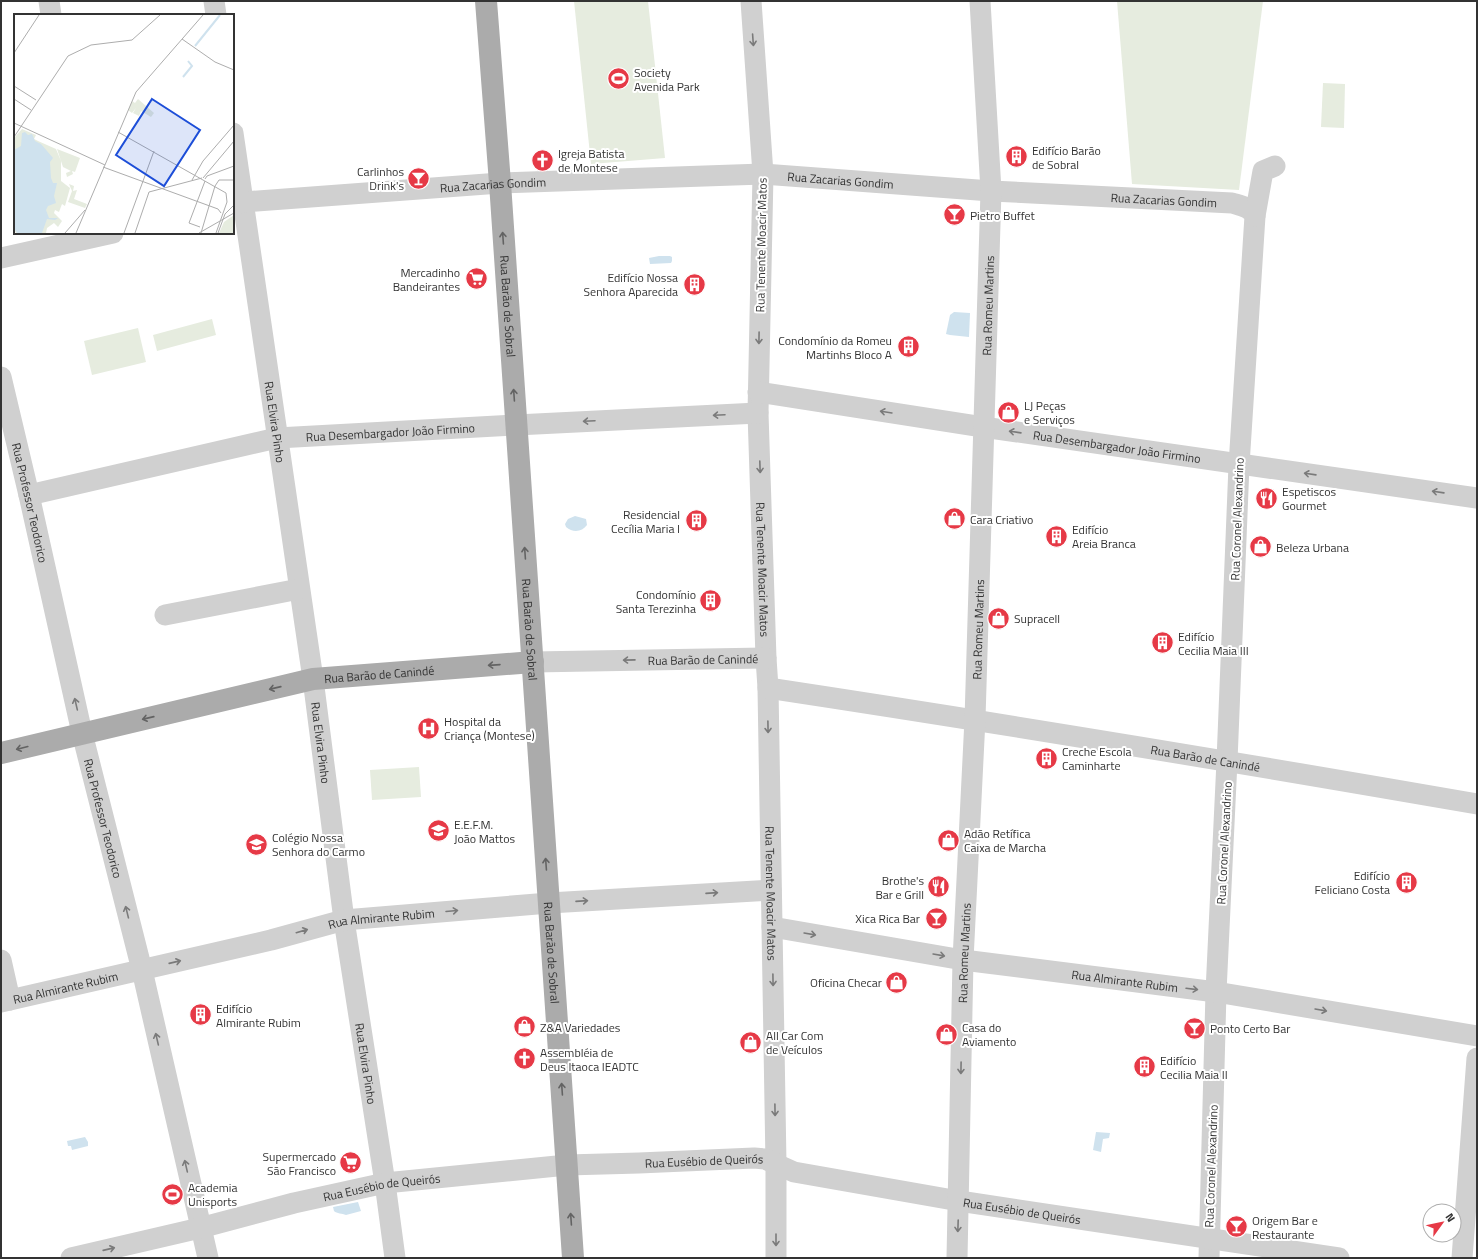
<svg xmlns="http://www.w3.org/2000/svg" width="1478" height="1259" viewBox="0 0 1478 1259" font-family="'Titillium Web',sans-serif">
	<rect width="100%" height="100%" fill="#fff"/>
	<g fill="#e6ecdf">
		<path d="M574 1H648L665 158 591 164Z"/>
		<path d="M1117 1H1263L1239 190 1132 184Z"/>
		<path d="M1323 83 1345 84 1344 128 1321 127Z"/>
		<path d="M212 319 216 335 157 351 153 335Z"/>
		<path d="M138 328 146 362 92 375 84 341Z"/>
		<path d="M419 767 421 797 372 800 370 770Z"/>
	</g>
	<g fill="#cfe2ee">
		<path d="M659 256H670L672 257V261L671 263 650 264 649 258Z"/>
		<path d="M954 312 970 313 969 337 950 335 946 334 950 315Z"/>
		<path d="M575 516 586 519 587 525C582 532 573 533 566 527L565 524 568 519Z"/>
		<path d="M1096 1132 1110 1133 1109 1138 1103 1139 1101 1152 1093 1150Z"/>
		<path d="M85 1137 88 1142V1146L72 1150 71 1146H68L67 1141Z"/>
		<path d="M358 1202 361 1211 346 1215C342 1213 337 1214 334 1211L333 1207Z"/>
	</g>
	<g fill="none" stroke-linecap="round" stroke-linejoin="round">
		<g stroke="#d0d0d0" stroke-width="21">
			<path d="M49 1 51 15"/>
			<path d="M214 1 216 15"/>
			<path id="s1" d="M751 1 763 174 758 413 766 658 768 688 776 1164V1258"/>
			<path id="s2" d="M233 133 313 679 344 920 385 1183 395 1258"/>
			<path id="s3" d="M233 205 243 202 500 183 763 174 991 191 1232 203C1242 206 1250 207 1255 216L1239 465 1227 761 1216 992 1209 1258"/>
			<path d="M1255 216 1263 171 1275 166"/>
			<path d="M1 258 113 233"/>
			<path id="s4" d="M1 377 29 495 82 733 142 970 208 1258"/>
			<path id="s5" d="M758 392 983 427 1477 498"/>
			<path id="s6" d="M29 495 277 438 516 425 758 413"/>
			<path d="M165 615 299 589"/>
			<path id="s7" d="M533 662 766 658"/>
			<path id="s8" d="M768 688C1005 724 1241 763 1477 804"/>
			<path id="s9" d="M772 927 963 960 1216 992 1477 1036"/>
			<path d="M1 960 10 1000"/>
			<path id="s10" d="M1 1002 271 940 344 920 549 903 771 890"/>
			<path id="s11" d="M71 1258 200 1228 294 1203 385 1183 567 1165 639 1163 754 1158 765 1159 794 1172 959 1201 1339 1258"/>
			<path id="s12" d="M957 1258 963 960 975 719 991 191 980 1"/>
			<path d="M1462 1258 1477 1058"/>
		</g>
		<g stroke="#ababab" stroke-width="22">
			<path id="s13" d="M486 1 500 183 573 1258"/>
			<path id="s14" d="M1 753 313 679 533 662"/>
		</g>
	</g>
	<defs><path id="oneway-shaft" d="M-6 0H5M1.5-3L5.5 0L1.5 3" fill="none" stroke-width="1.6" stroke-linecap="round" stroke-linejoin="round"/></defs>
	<g stroke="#7a7a7a">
		<use href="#oneway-shaft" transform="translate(753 40) rotate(86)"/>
		<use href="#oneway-shaft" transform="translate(759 338) rotate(91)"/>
		<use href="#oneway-shaft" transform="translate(886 412) rotate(-171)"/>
		<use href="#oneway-shaft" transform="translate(719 415) rotate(177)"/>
		<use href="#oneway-shaft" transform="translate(589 421) rotate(177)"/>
		<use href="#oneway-shaft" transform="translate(1015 432) rotate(-172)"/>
		<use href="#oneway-shaft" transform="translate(760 467) rotate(88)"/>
		<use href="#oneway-shaft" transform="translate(1310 474) rotate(-172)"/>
		<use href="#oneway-shaft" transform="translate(1438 492) rotate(-172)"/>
		<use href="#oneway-shaft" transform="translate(629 660) rotate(179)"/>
		<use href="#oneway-shaft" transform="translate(76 704) rotate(-103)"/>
		<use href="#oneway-shaft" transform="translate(768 727) rotate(89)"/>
		<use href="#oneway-shaft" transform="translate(712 893) rotate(-4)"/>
		<use href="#oneway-shaft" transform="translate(582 901) rotate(-4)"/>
		<use href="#oneway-shaft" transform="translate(452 911) rotate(-5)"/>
		<use href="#oneway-shaft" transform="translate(127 912) rotate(-104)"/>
		<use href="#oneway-shaft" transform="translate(302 931) rotate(-16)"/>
		<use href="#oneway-shaft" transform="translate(810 934) rotate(10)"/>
		<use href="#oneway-shaft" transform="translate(939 955) rotate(10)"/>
		<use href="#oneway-shaft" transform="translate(175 962) rotate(-13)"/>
		<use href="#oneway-shaft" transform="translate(773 980) rotate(89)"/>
		<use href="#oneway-shaft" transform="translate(1192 989) rotate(7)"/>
		<use href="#oneway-shaft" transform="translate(1321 1010) rotate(10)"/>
		<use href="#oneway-shaft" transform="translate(157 1039) rotate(-103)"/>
		<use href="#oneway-shaft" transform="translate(961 1068) rotate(91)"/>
		<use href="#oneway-shaft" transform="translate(775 1110) rotate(89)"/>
		<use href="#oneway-shaft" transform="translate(186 1166) rotate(-103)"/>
		<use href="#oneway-shaft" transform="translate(958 1226) rotate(92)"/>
		<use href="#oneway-shaft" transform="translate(776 1240) rotate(90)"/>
		<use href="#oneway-shaft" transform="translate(109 1249) rotate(-13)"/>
	</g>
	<g stroke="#636363">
		<use href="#oneway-shaft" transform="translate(503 238) rotate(-94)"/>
		<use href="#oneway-shaft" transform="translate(514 395) rotate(-94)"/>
		<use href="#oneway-shaft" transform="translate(525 553) rotate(-94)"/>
		<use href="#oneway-shaft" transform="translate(494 665) rotate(176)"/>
		<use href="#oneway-shaft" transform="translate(275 688) rotate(167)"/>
		<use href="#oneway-shaft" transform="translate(148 718) rotate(167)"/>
		<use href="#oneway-shaft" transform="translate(22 748) rotate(166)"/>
		<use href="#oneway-shaft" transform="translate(546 864) rotate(-94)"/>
		<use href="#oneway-shaft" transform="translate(562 1089) rotate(-94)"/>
		<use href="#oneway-shaft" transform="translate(571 1219) rotate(-94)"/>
	</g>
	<defs>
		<symbol id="stadium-disc" viewBox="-11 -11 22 22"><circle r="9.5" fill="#e63946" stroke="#fff"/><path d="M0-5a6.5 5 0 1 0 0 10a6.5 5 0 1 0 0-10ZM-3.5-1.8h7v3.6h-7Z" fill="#fff"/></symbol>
		<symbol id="building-disc" viewBox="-11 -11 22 22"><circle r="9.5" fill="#e63946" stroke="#fff"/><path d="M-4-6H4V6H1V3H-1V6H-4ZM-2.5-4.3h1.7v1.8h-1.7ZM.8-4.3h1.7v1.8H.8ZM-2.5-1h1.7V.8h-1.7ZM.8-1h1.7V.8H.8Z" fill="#fff"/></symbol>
		<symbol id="church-disc" viewBox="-11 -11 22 22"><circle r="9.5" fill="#e63946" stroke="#fff"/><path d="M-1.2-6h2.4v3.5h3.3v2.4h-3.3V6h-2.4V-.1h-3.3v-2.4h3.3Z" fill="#fff"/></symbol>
		<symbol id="bar-disc" viewBox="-11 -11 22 22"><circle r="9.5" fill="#e63946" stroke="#fff"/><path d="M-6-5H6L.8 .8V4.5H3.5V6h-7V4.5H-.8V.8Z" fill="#fff"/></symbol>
		<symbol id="supermarket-disc" viewBox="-11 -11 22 22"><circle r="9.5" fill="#e63946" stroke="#fff"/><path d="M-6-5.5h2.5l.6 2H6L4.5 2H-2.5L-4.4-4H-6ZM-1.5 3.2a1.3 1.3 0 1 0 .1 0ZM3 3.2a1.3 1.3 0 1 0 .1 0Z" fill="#fff"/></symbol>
		<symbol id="shop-disc" viewBox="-11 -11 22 22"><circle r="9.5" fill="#e63946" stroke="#fff"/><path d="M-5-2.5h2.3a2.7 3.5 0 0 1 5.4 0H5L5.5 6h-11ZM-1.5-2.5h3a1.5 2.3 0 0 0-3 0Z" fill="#fff"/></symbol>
		<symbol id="restaurant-disc" viewBox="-11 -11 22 22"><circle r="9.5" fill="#e63946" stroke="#fff"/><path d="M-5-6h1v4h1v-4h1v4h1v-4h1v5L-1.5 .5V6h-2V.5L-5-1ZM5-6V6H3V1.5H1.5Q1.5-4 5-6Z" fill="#fff"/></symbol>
		<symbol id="hospital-disc" viewBox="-11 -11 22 22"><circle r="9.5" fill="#e63946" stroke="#fff"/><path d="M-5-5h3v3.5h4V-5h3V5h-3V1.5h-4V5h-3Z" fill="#fff"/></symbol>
		<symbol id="school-disc" viewBox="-11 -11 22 22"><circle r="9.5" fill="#e63946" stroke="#fff"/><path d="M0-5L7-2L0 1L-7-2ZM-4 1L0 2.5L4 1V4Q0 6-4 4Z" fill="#fff"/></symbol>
	</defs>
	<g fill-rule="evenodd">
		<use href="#stadium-disc" x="606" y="66" width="25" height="25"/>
		<use href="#building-disc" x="1004" y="144" width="25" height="25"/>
		<use href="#church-disc" x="530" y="148" width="25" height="25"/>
		<use href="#bar-disc" x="406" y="166" width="25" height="25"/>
		<use href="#bar-disc" x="942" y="202" width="25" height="25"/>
		<use href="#supermarket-disc" x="464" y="266" width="25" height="25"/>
		<use href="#building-disc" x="682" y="272" width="25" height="25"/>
		<use href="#building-disc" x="896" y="334" width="25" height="25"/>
		<use href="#shop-disc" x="996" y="400" width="25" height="25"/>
		<use href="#restaurant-disc" x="1254" y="486" width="25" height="25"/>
		<use href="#shop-disc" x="942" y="506" width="25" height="25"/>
		<use href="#building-disc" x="684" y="508" width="25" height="25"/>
		<use href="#building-disc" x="1044" y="524" width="25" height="25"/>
		<use href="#shop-disc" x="1248" y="534" width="25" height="25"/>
		<use href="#building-disc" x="698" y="588" width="25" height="25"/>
		<use href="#shop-disc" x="986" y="606" width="25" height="25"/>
		<use href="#building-disc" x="1150" y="630" width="25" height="25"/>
		<use href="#hospital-disc" x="416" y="716" width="25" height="25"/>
		<use href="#building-disc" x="1034" y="746" width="25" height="25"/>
		<use href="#school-disc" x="426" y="818" width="25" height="25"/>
		<use href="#shop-disc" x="936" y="828" width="25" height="25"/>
		<use href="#school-disc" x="244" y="832" width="25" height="25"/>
		<use href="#building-disc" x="1394" y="870" width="25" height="25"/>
		<use href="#restaurant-disc" x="926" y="874" width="25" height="25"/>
		<use href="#bar-disc" x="924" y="906" width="25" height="25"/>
		<use href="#shop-disc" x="884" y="970" width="25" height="25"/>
		<use href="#building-disc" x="188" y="1002" width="25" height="25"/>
		<use href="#shop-disc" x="512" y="1014" width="25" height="25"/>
		<use href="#bar-disc" x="1182" y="1016" width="25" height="25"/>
		<use href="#shop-disc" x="934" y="1022" width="25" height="25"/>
		<use href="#shop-disc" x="738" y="1030" width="25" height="25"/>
		<use href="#church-disc" x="512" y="1046" width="25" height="25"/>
		<use href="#building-disc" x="1132" y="1054" width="25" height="25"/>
		<use href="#supermarket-disc" x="338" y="1150" width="25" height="25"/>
		<use href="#stadium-disc" x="160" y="1182" width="25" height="25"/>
		<use href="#bar-disc" x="1224" y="1214" width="25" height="25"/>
	</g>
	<g text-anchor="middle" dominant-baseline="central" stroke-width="4" stroke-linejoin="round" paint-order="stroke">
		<g font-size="12" fill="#333" stroke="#fff" text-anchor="start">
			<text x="634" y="72">Society<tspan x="634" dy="14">Avenida Park</tspan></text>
			<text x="1032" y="150">Edifício Barão<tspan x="1032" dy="14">de Sobral</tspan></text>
			<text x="558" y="153">Igreja Batista<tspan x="558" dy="14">de Montese</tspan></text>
			<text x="404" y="171" text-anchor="end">Carlinhos<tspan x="404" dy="14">Drink's</tspan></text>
			<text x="970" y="215">Pietro Buffet</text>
			<text x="460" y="272" text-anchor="end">Mercadinho<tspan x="460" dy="14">Bandeirantes</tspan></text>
			<text x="678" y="277" text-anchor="end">Edifício Nossa<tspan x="678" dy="14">Senhora Aparecida</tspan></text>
			<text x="892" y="340" text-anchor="end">Condomínio da Romeu<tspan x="892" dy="14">Martinhs Bloco A</tspan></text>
			<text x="1024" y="405">LJ Peças<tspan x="1024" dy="14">e Serviços</tspan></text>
			<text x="1282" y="491">Espetiscos<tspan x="1282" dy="14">Gourmet</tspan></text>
			<text x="680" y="514" text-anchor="end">Residencial<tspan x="680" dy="14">Cecília Maria I</tspan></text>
			<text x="970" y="519">Cara Criativo</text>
			<text x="1072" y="529">Edifício<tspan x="1072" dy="14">Areia Branca</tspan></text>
			<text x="1276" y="547">Beleza Urbana</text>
			<text x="696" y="594" text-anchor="end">Condomínio<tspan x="696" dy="14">Santa Terezinha</tspan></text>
			<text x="1014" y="618">Supracell</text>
			<text x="1178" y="636">Edifício<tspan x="1178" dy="14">Cecilia Maia III</tspan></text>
			<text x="444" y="721">Hospital da<tspan x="444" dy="14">Criança (Montese)</tspan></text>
			<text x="1062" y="751">Creche Escola<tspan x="1062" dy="14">Caminharte</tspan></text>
			<text x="454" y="824">E.E.F.M.<tspan x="454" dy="14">João Mattos</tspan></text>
			<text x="964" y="833">Adão Retífica<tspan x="964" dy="14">Caixa de Marcha</tspan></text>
			<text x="272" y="837">Colégio Nossa<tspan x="272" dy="14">Senhora do Carmo</tspan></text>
			<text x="1390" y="875" text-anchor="end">Edifício<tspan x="1390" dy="14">Feliciano Costa</tspan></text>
			<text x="924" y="880" text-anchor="end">Brothe's<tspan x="924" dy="14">Bar e Grill</tspan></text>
			<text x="920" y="918" text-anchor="end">Xica Rica Bar</text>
			<text x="882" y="982" text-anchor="end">Oficina Checar</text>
			<text x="216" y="1008">Edifício<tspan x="216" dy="14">Almirante Rubim</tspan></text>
			<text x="540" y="1027">Z&amp;A Variedades</text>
			<text x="962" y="1027">Casa do<tspan x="962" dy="14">Aviamento</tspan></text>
			<text x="1210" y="1028">Ponto Certo Bar</text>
			<text x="766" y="1035">All Car Com<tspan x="766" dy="14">de Veículos</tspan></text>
			<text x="540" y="1052">Assembléia de<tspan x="540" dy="14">Deus Itaoca IEADTC</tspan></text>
			<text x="1160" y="1060">Edifício<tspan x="1160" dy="14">Cecilia Maia II</tspan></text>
			<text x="336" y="1156" text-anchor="end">Supermercado<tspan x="336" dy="14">São Francisco</tspan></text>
			<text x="188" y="1187">Academia<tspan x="188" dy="14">Unisports</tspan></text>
			<text x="1252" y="1220">Origem Bar e<tspan x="1252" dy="14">Restaurante</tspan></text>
		</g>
		<g font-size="12" fill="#333" stroke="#fff">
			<text stroke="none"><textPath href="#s3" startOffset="609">Rua Zacarias Gondim</textPath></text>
			<text stroke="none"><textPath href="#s3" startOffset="261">Rua Zacarias Gondim</textPath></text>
			<text stroke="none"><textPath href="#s3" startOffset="933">Rua Zacarias Gondim</textPath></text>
			<text transform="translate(761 245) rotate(-89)">Rua Tenente Moacir Matos</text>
			<text stroke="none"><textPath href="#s13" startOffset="306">Rua Barão de Sobral</textPath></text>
			<text stroke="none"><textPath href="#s12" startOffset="953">Rua Romeu Martins</textPath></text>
			<text stroke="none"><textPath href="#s2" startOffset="292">Rua Elvira Pinho</textPath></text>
			<text stroke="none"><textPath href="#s6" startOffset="368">Rua Desembargador João Firmino</textPath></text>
			<text stroke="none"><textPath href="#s5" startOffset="363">Rua Desembargador João Firmino</textPath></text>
			<text stroke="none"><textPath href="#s4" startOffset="129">Rua Professor Teodorico</textPath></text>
			<text transform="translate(1237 519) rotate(-88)">Rua Coronel Alexandrino</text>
			<text stroke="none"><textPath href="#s1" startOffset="569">Rua Tenente Moacir Matos</textPath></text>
			<text stroke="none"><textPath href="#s13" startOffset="630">Rua Barão de Sobral</textPath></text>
			<text stroke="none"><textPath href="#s12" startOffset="629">Rua Romeu Martins</textPath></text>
			<text stroke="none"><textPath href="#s7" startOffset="170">Rua Barão de Canindé</textPath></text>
			<text stroke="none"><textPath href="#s14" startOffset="387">Rua Barão de Canindé</textPath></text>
			<text stroke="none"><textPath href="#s2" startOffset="616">Rua Elvira Pinho</textPath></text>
			<text stroke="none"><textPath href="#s8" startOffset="443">Rua Barão de Canindé</textPath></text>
			<text stroke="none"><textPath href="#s4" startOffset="453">Rua Professor Teodorico</textPath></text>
			<text transform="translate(1224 843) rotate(-87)">Rua Coronel Alexandrino</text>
			<text stroke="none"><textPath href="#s1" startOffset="893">Rua Tenente Moacir Matos</textPath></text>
			<text stroke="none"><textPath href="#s10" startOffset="390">Rua Almirante Rubim</textPath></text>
			<text stroke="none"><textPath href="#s13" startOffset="954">Rua Barão de Sobral</textPath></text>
			<text stroke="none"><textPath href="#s12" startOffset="305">Rua Romeu Martins</textPath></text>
			<text stroke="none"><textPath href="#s9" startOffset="357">Rua Almirante Rubim</textPath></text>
			<text stroke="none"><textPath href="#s10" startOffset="66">Rua Almirante Rubim</textPath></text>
			<text stroke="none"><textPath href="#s2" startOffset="940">Rua Elvira Pinho</textPath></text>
			<text stroke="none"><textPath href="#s11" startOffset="643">Rua Eusébio de Queirós</textPath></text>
			<text transform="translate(1211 1166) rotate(-88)">Rua Coronel Alexandrino</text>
			<text stroke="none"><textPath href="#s11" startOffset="319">Rua Eusébio de Queirós</textPath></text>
			<text stroke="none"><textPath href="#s11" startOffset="967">Rua Eusébio de Queirós</textPath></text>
		</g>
	</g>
	<g transform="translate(14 14)">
		<rect width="220" height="220" fill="#fff"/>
		<path d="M124 85 140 99 137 103 127 97 125 102 119 99 122 94 118 99 114 96 118 87 121 89ZM8 115 22 121 20 125 24 127 42 135 47 147V167L56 174 51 192 48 190 45 198 41 196 40 199 48 207 44 213 40 209 33 214 32 219H2L0 216V124ZM43 135 66 144 61 158 58 157 59 160 53 163 52 159 57 157 49 153ZM55 170 60 172 59 177 63 176 60 185 73 190 71 194 54 188 58 177ZM220 201V219H205L210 208Z" fill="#e6ecdf"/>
		<path d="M11 118 14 121 18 120 21 127 27 130 39 144 36 148 37 164 39 169H43L40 182 42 189 34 192 32 196 35 204H44L41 206 33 205 28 219H3L0 214V136L7 132 8 119Z" fill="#cfe2ee"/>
		<path fill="none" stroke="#cfe2ee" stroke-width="2" d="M181 32 206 1M169 63 178 52 174 47"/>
		<path fill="none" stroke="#adadad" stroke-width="1" d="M168 25 201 48 220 56M0 39 25 1M0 72 22 86M0 85 17 96M0 109 91 151M104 118 212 179 213 188 202 219M0 123 54 42 77 31 118 26 146 1M89 153 204 195 207 199M189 164 220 127M191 165 193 162 220 152M178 166 189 147 220 111M201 172 205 166H220M186 213 175 209 191 167M51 219 71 196M62 219 122 78 189 1M110 219 140 137M121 219 135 178 188 164M185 219 220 199M187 219 201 172M204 219 211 200 220 191"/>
		<path fill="#1d4ed8" fill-opacity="0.15" stroke="#1d4ed8" stroke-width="2" d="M138 85 186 116 150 172 102 141Z"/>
		<rect width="220" height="220" fill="none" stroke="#333" stroke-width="2"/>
	</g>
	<rect width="1478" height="1259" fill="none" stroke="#333333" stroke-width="4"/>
	<g transform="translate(1442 1223) rotate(57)"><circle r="19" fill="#ffffff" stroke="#adadad"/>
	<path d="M0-3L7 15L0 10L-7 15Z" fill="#e63946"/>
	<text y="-6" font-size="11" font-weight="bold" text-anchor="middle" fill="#333333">N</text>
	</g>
</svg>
